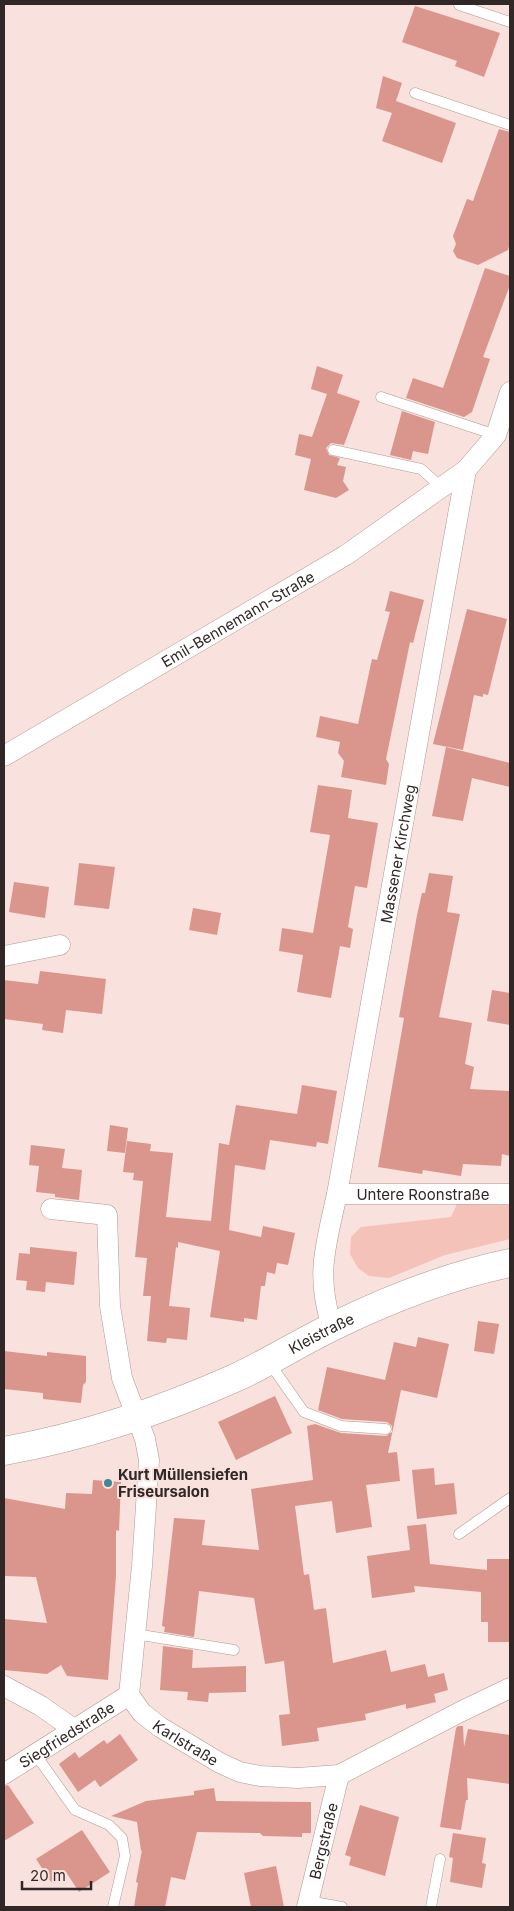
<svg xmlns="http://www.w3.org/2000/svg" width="514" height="1911" viewBox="0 0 514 1911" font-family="Inter,sans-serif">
	<rect width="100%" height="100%" fill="#f9e1dd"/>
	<path fill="#f5c2ba" d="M457 1204 510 1205V1239L445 1255 389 1278 369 1276 358 1268 350 1254 351 1237 361 1227 451 1217Z"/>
	<g fill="#da968c">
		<path d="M415 6 500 33 484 77 455 66 457 61 402 42Z"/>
		<path d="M383 76 402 83 396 101 456 123 442 163 382 141 392 113 376 108Z"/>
		<path d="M499 129 510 132V243L508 250 478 265 457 258 453 251 456 244 453 236 467 199 473 201Z"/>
		<path d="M485 268 510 276V285L483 357 490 359 472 412 464 417 406 398 413 378 443 388Z"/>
		<path d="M317 366 343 375 337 393 360 401 344 445 331 443 326 448 329 455 340 458 337 465 346 467 343 481 349 490 336 498 304 490 311 459 295 455 299 434 312 437 327 394 311 389Z"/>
		<path d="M402 411 435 422 428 454 413 451 411 460 390 455Z"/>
		<path d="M390 591 424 600 413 643 410 642 386 759 389 764 386 785 341 777 344 761 338 753 340 742 316 737 320 716 358 724 372 659 377 660 390 612 385 611Z"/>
		<path d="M467 609 507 619 488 695 483 694V697L474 695 463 750 433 744Z"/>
		<path d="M446 747 510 763V787L472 778 463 821 432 816Z"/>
		<path d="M318 785 352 790 348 818 378 823 367 888 355 886 348 927 353 929 350 948 340 946 331 998 297 992 303 955 279 951 282 928 313 933 330 835 310 832Z"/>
		<path d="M79 863 115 867 109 909 74 905Z"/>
		<path d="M429 873 453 876 447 912 460 914 439 1017 472 1023 465 1064 474 1067 470 1089 510 1091V1156L502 1154 501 1166 463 1164 461 1176 423 1170 422 1174 378 1167 404 1018 399 1017 417 915 422 893H425Z"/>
		<path d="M14 882 49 887 45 918 9 912Z"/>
		<path d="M193 908 221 913 217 935 189 930Z"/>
		<path d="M40 971 106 979 102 1014 66 1010 63 1033 42 1030 43 1024 4 1019V980L38 984Z"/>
		<path d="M492 990 510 993V1025L487 1021Z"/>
		<path d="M302 1085 337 1091 328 1144 317 1142 316 1147 270 1140 265 1170 235 1165 229 1230 261 1237 263 1226 295 1233 288 1265 277 1263 275 1274 267 1272 265 1286H261L257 1320 244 1318V1322L210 1317 220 1251 178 1242V1248L176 1247 169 1306 190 1308 187 1340 167 1338 166 1343 147 1341 151 1296H143L147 1258 135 1257 143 1181 133 1180 134 1173 123 1172 127 1141 151 1144 150 1151 173 1153 166 1217 211 1221 219 1143 229 1145 236 1105 297 1114Z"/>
		<path d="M110 1125 128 1128 125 1153 107 1151Z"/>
		<path d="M31 1145 65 1149 62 1168 82 1170 79 1200 55 1197V1194L36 1192 39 1166 29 1165Z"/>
		<path d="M30 1247 77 1252 74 1285 46 1282 45 1292 26 1290 27 1281 16 1280 19 1253 30 1254Z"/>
		<path d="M478 1321 499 1324 494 1354 474 1351Z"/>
		<path d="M418 1337 449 1344 437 1398 401 1390 388 1453 397 1452 400 1481 366 1485 372 1527 336 1533 332 1501 295 1506 304 1575 309 1574 314 1610 326 1608 333 1663 386 1650 391 1672 425 1664 428 1677 444 1673 448 1690 434 1694 436 1702 406 1709V1704L365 1714 366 1720 317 1728 319 1741 282 1746 279 1715 290 1714 284 1661 265 1664 254 1598 199 1591 194 1637 164 1632 165 1627 162 1626 174 1518 205 1520 202 1545 259 1550 251 1489 313 1480 307 1426 315 1424 341 1433 386 1436 392 1432V1426L387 1422 342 1419 318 1410 327 1367 385 1380 394 1342 416 1347Z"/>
		<path d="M4 1351 47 1356V1352L86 1356V1382L83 1385 81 1403 43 1399V1393L4 1389Z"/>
		<path d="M275 1396 292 1433 236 1460 218 1422Z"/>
		<path d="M434 1468 435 1485 454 1483 457 1514 417 1519 412 1470Z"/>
		<path d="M93 1480 121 1482 119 1531 116 1530V1576L108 1680 67 1676 61 1665 47 1674 4 1670 5 1619 47 1623 36 1577 4 1576V1498L65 1509 66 1493 92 1494Z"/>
		<path d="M426 1524 430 1564 487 1570V1559H510V1642H488V1622H481V1592L414 1586 415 1592 372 1598 367 1556 410 1550 407 1526Z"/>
		<path d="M163 1646 193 1650 192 1668 246 1666V1692L209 1693 208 1702 187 1700 188 1692 160 1690Z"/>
		<path d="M458 1726H463L464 1747 468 1729 510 1735V1784L467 1778 468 1800H466L461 1830 440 1827 456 1728Z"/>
		<path d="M120 1734 138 1760 100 1787 95 1780 78 1792 59 1764 75 1752 79 1758 104 1740 107 1744Z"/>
		<path d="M8 1785 34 1823 4 1841V1786Z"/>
		<path d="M214 1788 216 1801 311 1802V1833H302V1837L263 1836 260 1833 197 1832 185 1880 171 1877 165 1907H134L138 1883 136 1882 142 1850 141 1851 137 1822 111 1816 146 1801 194 1795V1791Z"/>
		<path d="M360 1805 399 1817 385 1876 349 1865 351 1857 345 1855Z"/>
		<path d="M82 1830 110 1872 79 1892 66 1872 51 1882 36 1859Z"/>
		<path d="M453 1833 486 1838 482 1863 486 1864 482 1888 450 1882 453 1858 449 1857Z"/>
		<path d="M276 1866 284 1907H251L244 1873Z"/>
	</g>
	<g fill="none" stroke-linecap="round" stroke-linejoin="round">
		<defs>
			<g id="lane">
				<path d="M459 5 510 22"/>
				<path d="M415 93 510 125"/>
				<path d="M381 397 496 435"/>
				<path d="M333 450 421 469 441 487"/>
				<path d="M268 1361 304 1412 341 1426 386 1429"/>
				<path d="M459 1534 510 1498"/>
				<path d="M135 1634 234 1650"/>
				<path d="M36 1755 75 1810 109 1825 122 1838 125 1856 113 1907"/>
				<path d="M308 1901 342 1907"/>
				<path d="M431 1907 440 1859"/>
			</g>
			<g id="street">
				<path id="s1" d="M4 756 346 555 466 470"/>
				<path d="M4 956 60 945"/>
				<path id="s2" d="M337 1194H510"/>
				<path id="s3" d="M51 1209 107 1215 110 1306 122 1378 145 1439 149 1460 142 1566 129 1695 142 1713 160 1727 220 1763 240 1772 260 1776 298 1778 339 1775 460 1712 510 1688"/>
				<path id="s4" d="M332 1327C315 1273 326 1246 337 1194L466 470 496 435 510 392"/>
				<path d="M4 1686 41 1706 75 1730"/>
				<path id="s5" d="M4 1774 129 1695"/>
				<path id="s6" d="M307 1907 339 1775"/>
			</g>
			<g id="secondary">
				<path id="s7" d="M4 1451C86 1436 158 1412 235 1378 268 1363 299 1343 332 1327 389 1299 448 1276 510 1263"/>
			</g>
		</defs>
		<use href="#lane" stroke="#af9995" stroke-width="11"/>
		<use href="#street" stroke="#af9995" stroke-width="21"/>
		<use href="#secondary" stroke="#af9995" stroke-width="29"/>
		<use href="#lane" stroke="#fff" stroke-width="10"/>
		<use href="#street" stroke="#fff" stroke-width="20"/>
		<use href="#secondary" stroke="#fff" stroke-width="28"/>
	</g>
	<circle fill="#428893" stroke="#f9e1dd" stroke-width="2" cx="108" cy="1483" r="5"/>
	<g text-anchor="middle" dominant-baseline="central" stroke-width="4" stroke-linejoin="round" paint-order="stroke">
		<g font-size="15" fill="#302726" stroke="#f9e1dd">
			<text stroke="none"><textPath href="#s1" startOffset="271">Emil-Bennemann-Straße</textPath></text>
			<text stroke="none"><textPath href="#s4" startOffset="481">Massener Kirchweg</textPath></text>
			<text stroke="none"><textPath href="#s2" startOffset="86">Untere Roonstraße</textPath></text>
			<text stroke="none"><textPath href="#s7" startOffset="340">Kleistraße</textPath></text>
			<text stroke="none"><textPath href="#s5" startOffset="74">Siegfriedstraße</textPath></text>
			<text stroke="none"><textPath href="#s3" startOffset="618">Karlstraße</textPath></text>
			<text stroke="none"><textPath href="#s6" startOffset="68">Bergstraße</textPath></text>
		</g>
		<g font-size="15" font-weight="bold" fill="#302726" stroke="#f9e1dd" text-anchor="start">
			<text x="118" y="1474">Kurt Müllensiefen<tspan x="118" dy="17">Friseursalon</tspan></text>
		</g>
	</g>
	<rect width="514" height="1911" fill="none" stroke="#302726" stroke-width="10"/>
	<path d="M22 1881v8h69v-8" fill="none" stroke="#302726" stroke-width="2.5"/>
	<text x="30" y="1881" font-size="15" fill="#302726" stroke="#f9e1dd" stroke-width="4" paint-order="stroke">20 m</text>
</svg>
